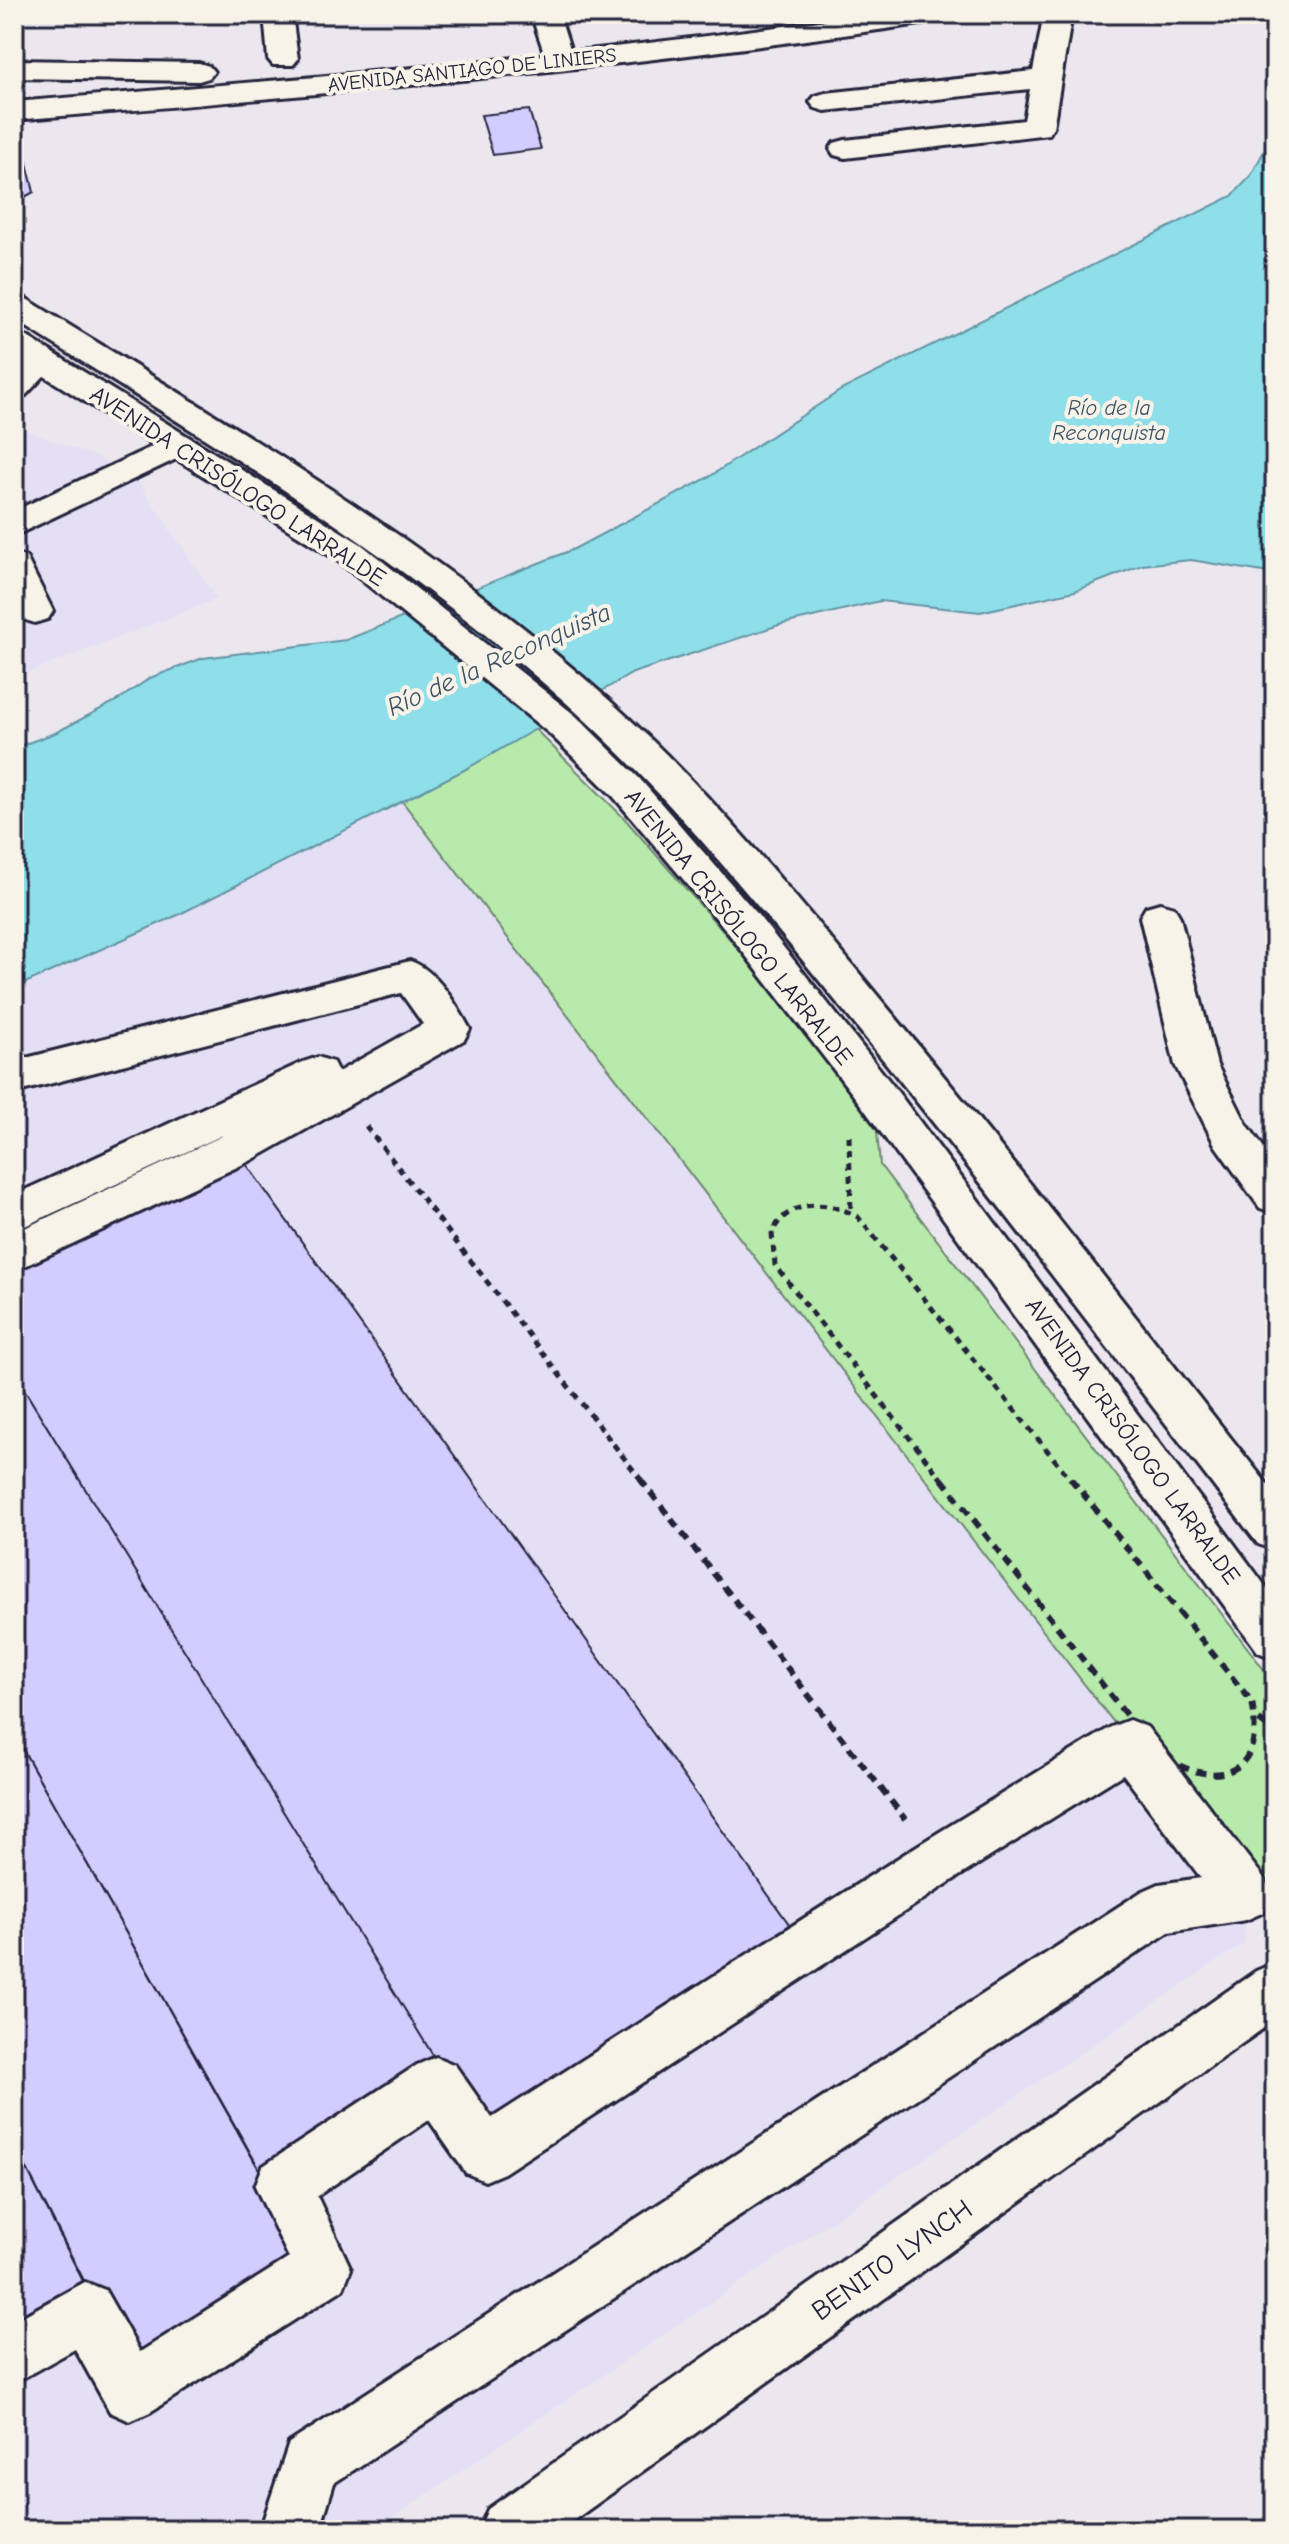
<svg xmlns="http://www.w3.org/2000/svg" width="1289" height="2544" viewBox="0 0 1289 2544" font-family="'Comic Neue',sans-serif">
	<rect width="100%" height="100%" fill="#ece7ef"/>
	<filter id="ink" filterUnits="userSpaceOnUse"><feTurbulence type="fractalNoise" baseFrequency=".0125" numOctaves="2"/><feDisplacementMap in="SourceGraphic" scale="16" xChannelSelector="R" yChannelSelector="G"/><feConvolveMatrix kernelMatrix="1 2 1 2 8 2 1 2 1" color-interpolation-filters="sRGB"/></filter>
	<g filter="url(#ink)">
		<g fill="#e4dff4">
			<path d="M14 426 102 459 138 482 217 599 14 678Z"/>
			<path d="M402 801 1246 1895 1244 1943 374 2530H14V988L178 915Z"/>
		</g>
		<path fill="#b8eaab" stroke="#6d8673" stroke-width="2" d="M535 729 625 819 736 946 876 1120 880 1165 1275 1684V1882L1234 1878 402 801Z"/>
		<path fill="#8edfe9" stroke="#6393a3" stroke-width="2" d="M1275 131V574L1191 560 1142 565 1075 591 980 612 880 601 779 625 633 673 466 769 178 915 14 988V748L55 733 118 700 150 678 203 658 346 640 574 549 709 477 841 390 1232 196 1250 177Z"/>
		<g fill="#d3ccfe" stroke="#22223b" stroke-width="2">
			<path d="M529 110 541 149 493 155 481 115Z"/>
			<path d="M21 139 34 192 14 203V140Z"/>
			<path d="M237 1151 804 1945 488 2148 14 1373V1258Z"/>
			<path d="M14 1373 445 2075 269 2186 14 1734Z"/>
			<path d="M14 1734 315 2269 137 2384 14 2144Z"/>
			<path d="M14 2144 92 2299 14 2348Z"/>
		</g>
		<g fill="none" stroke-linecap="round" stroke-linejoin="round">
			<defs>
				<g id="minor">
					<path d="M264 14H292L298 59 293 65H273L268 59Z"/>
					<path d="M531 14H559L574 61 569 67H549Z"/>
					<path d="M1044 14H1072L1053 128 1049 134 845 158 834 155 830 149 834 143 845 140 1024 120 1030 89 825 111 815 108 810 102 815 96 825 93 1033 71Z"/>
					<path d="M14 60 199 63 209 66 214 72 209 78 199 81 14 78Z"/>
					<path d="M42 351 54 354 58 361 26 395 14 398V370L30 354Z"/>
					<path d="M177 435 189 439 194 446 189 453 14 536V511Z"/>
					<path d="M14 554 26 557 53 611 48 619 35 623 22 619 14 604Z"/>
					<path d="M1160 903 1174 907 1180 917 1217 1065 1246 1123 1275 1163V1213L1260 1208 1215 1145 1175 1065 1140 917 1146 907Z"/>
					<path d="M410 961C436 969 457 1006 470 1029L464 1040 250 1161 14 1271V1233L220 1137 223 1135 14 1231V1195L303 1062 318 1057 333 1062 338 1072 423 1024 401 993 14 1093V1061Z"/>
					<path d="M1129 1720 1147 1727 1264 1878 1272 1895 1264 1912 1246 1920 1169 1932 334 2483 320 2530H260L289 2443 1141 1892 1159 1884 1201 1878 1123 1774 956 1878 504 2173 485 2181 466 2173 429 2120 317 2196 351 2269 343 2289 150 2412 130 2421 110 2412 75 2349 14 2383V2321L85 2282 105 2290 140 2352 289 2258 255 2186 263 2166 417 2065 436 2057 455 2065 492 2118 920 1844 1111 1727Z"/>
					<path d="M1275 1963V2020L560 2530H479L488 2509 1256 1971Z"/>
				</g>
				<g id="major">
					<path d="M869 14H941L937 20 927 23C624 68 319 95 14 120V102C300 79 585 56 869 14Z"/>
					<path d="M14 295 25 298C227 423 433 542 610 701 710 791 796 896 881 1000 1016 1162 1144 1329 1275 1494V1550L1258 1544C1125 1371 994 1196 856 1026 771 921 685 814 586 721 414 562 211 443 14 319Z"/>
					<path d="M14 333 26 336 361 544 576 716 639 778 754 910 894 1087 1275 1599V1659L1258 1652 864 1109 726 930 613 796 550 734 337 560 14 357Z"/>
				</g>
			</defs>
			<use href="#minor" stroke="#22223b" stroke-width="6"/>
			<use href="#major" stroke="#22223b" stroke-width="6"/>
			<g stroke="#22223b" stroke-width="5" stroke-dasharray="7 6" stroke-linecap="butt">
				<path d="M366 1126 642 1481"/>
				<path d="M849 1136 851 1213"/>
				<path d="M943 1481 775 1265 772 1233C788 1198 829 1200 858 1217L1072 1481"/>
			</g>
			<g stroke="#22223b" stroke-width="6" stroke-dasharray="10 7" stroke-linecap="butt">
				<path d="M640 1479 905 1819"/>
				<path d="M942 1479 1151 1747C1204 1791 1268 1784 1252 1702L1071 1479"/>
				<path d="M1259 1720 1275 1732"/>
			</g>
			<use href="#minor" fill="#f7f3e8" fill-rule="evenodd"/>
			<use href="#major" fill="#f7f3e8" fill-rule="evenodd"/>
		</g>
	</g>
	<g text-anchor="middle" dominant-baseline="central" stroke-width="8" stroke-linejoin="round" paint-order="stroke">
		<g font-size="20" fill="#22223b" stroke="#f7f3e8">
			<text transform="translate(472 70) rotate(-6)">AVENIDA SANTIAGO DE LINIERS</text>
		</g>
		<g font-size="22" font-style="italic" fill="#3d5166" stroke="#f7f3e8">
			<text x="1109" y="408">Río de la<tspan x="1109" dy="25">Reconquista</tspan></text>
		</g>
		<g font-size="24" fill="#22223b" stroke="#f7f3e8">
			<text transform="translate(238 486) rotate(33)">AVENIDA CRISÓLOGO LARRALDE</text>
			<text transform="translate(739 927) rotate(51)">AVENIDA CRISÓLOGO LARRALDE</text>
			<text transform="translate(1133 1441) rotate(54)">AVENIDA CRISÓLOGO LARRALDE</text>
		</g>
		<g font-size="26" font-style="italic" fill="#3d5166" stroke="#f7f3e8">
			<text transform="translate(499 660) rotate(-24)">Río de la Reconquista</text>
		</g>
		<g font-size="28" fill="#22223b" stroke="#f7f3e8">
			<text transform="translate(892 2260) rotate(-35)">BENITO LYNCH</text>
		</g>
	</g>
	<rect width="1289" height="2544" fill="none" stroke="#f7f3e8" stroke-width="48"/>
	<rect x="24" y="24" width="1241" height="2496" fill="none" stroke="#22223b" stroke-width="3" filter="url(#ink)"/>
</svg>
